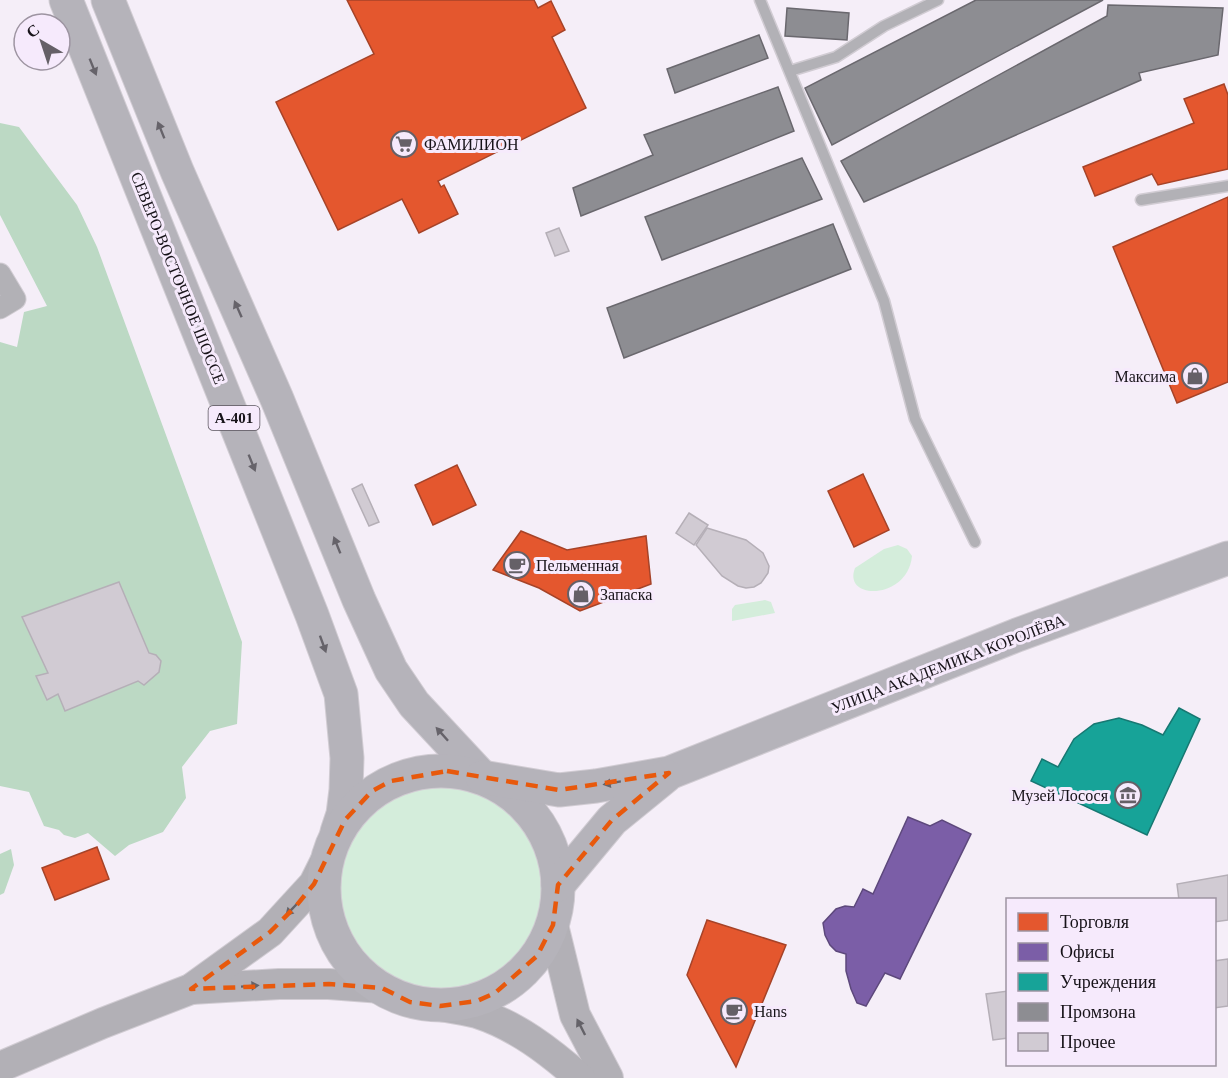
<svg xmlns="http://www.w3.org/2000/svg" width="1228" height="1078" viewBox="0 0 1228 1078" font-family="'Times New Roman',serif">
	<rect width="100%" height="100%" fill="#f5eef8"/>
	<g fill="#d4eddb">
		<path d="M898 545 907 549 912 556C908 600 842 601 855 568L884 549Z"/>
		<path d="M765 600 771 602 775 613 732 621V609L735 605Z"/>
		<circle cx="441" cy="888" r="102"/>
	</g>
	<g fill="#bcd9c4">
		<path d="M0 123 19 127 77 205 97 247 242 642 237 724 210 731 182 767 186 798 163 832 129 845 115 856 88 833 75 838 64 835 59 830 44 826 29 792 0 786V342L17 347 24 312 47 306 0 215Z"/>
		<path d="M11 849 14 865 4 893 0 895V854Z"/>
	</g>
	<g fill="#e4572e" stroke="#a64328" stroke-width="1.5">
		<path d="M347 0H534L538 8 551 1 565 30 552 37 586 108 438 181 441 187 444 185 458 214 419 233 402 199 338 230 276 102 374 54Z"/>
		<path d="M1224 84 1228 95V169L1158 185 1152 174 1095 196 1083 167 1194 123 1184 99Z"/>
		<path d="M1228 197V382L1177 403 1113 247Z"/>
		<path d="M457 465 476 505 433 525 415 485Z"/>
		<path d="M863 474 889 530 854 547 828 491Z"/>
		<path d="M521 531 567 550 646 536 651 584 580 611 539 588 493 570Z"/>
		<path d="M97 847 109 879 55 900 42 868Z"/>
		<path d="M707 920 786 945 736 1067 687 975Z"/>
	</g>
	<path fill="#7b5ea7" stroke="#5d487c" stroke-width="1.5" d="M908 817 930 826 942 820 971 834 900 979 885 973 866 1006 857 1003 851 989 846 971V954L836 951 830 945 825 935 823 923 836 909 845 906 854 907 863 889 873 894Z"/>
	<path fill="#17a398" stroke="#177872" stroke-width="1.5" d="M1179 708 1200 719 1147 835 1031 781 1042 759 1058 767 1074 739 1094 724 1119 718 1142 725 1163 735Z"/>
	<g fill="#8d8d92" stroke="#6a686e" stroke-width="1.5">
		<path d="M976 0H1103L832 145 805 88Z"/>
		<path d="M1108 5 1223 8 1218 55 1139 73 1141 80 864 202 841 161 1107 16Z"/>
		<path d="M787 8 849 13 847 40 785 36Z"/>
		<path d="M759 35 768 58 675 93 667 69Z"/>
		<path d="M778 87 794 131 581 216 573 188 653 155 644 135Z"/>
		<path d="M802 158 822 199 662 260 645 217Z"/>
		<path d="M833 224 851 269 624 358 607 308Z"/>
	</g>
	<g fill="#d1cbd3" stroke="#b5afb7" stroke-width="1.5">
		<path d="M559 228 569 251 555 256 546 233Z"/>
		<path d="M362 484 379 522 369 526 352 489Z"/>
		<path d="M689 513 708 525 694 545 676 533Z"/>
		<path d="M707 528 746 540 763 553 769 566 768 573 761 583 754 587 746 588 738 586 722 576 696 545Z"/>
		<path d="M119 582 149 653 156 655 161 661 159 672 144 685 138 681 65 711 58 694 47 700 36 676 48 673 22 617Z"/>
		<path d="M1228 875V920L1214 922V900H1179L1177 884Z"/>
		<path d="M1228 959V1006L1214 1008V961Z"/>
		<path d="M1008 991V1038L993 1040 986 994Z"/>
	</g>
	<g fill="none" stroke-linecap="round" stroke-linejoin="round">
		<defs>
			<g id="lane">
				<path d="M760 0 884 301 915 419 975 542"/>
				<path d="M790 71 836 57 884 26 938 0"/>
				<path d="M1141 200 1228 186"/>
			</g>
			<path id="street" d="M0 274 15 299 0 308"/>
			<g id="secondary">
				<path d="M553 925 575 1015 608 1078"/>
				<path d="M191 989 279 984H329L382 988"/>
				<path d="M440 1006C452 1008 465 1010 477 1013 517 1026 549 1051 580 1078"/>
				<path d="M0 1067 103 1023 191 989 270 932 314 884 325 862"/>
			</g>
			<g id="primary">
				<path d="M66 0 312 615 341 694 347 758 346 790 343 814 337 832"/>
				<path d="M108 0 177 171 277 399 359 600 391 670 414 704 482 777"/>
				<circle cx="441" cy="888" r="117"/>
				<path d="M482 777 559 790 596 786 669 773 1017 635 1228 558"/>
				<path d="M558 885 612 820 666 776"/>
			</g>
		</defs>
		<use href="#lane" stroke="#d1ccd3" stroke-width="13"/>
		<use href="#street" stroke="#d1ccd3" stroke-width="23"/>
		<use href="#secondary" stroke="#d1ccd3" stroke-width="32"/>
		<use href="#primary" stroke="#d1ccd3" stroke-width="35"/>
		<use href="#lane" stroke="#b2b1b6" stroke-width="10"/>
		<use href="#street" stroke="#b2b1b6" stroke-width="21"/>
		<use href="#secondary" stroke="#b2b0b6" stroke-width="30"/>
		<use href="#primary" stroke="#b5b3ba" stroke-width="33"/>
	</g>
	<defs><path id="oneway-solid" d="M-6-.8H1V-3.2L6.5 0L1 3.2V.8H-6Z" transform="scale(1.5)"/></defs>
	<g fill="#66636a">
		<use href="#oneway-solid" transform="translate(93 67) rotate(68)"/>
		<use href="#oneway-solid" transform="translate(161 130) rotate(-112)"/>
		<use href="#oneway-solid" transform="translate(238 309) rotate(-114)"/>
		<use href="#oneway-solid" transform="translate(252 463) rotate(68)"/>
		<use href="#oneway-solid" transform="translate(337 545) rotate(-112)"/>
		<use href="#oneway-solid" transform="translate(323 644) rotate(70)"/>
		<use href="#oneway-solid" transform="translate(442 734) rotate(-132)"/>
		<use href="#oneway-solid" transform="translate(612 783) rotate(170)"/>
	</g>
	<g fill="#646268">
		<use href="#oneway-solid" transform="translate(292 909) rotate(134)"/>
		<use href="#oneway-solid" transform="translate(250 986) rotate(-4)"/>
		<use href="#oneway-solid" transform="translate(581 1027) rotate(-117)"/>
	</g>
	<path fill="none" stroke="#e8590c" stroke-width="4.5" stroke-dasharray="12 8" stroke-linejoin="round" d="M447 771 559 790 669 773 612 820 558 885 553 925 537 956 495 993 477 1001 440 1006 410 1002 382 988 329 984 191 989 270 932 296 906 314 884 345 820 372 791 391 781Z"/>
	<defs>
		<symbol id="supermarket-ring" viewBox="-11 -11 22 22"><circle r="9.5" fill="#f6eafc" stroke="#656067" stroke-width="1.5"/><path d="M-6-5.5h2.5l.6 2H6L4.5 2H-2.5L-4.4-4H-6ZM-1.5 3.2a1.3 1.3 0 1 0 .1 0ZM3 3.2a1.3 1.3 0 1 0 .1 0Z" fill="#656067"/></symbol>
		<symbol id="shop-ring" viewBox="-11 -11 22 22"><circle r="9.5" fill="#f6eafc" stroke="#656067" stroke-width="1.5"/><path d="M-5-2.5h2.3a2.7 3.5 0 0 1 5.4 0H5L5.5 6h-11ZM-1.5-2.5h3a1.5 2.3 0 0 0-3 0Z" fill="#656067"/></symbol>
		<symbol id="cafe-ring" viewBox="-11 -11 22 22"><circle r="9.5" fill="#f6eafc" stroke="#656067" stroke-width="1.5"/><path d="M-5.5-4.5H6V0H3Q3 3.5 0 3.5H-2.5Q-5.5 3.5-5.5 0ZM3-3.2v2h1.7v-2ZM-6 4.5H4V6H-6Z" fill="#656067"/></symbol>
		<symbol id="museum-ring" viewBox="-11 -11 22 22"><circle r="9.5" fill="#f6eafc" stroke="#656067" stroke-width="1.5"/><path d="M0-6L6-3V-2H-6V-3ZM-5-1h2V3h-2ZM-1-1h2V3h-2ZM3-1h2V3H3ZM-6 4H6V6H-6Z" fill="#656067"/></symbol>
	</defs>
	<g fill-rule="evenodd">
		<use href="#supermarket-ring" x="389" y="129" width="30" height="30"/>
		<use href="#shop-ring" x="1180" y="361" width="30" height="30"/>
		<use href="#cafe-ring" x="502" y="550" width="30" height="30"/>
		<use href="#shop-ring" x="566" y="579" width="30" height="30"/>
		<use href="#museum-ring" x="1113" y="780" width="30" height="30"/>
		<use href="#cafe-ring" x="719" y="996" width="30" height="30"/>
	</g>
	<g text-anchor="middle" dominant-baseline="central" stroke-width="6" stroke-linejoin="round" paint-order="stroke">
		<rect fill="#f6eafc" stroke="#5a545d" stroke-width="1.5" x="208.5" y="406" width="51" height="24" rx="4.5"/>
		<g font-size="15" font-weight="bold" fill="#171319">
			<text x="234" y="418">А-401</text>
		</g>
		<g font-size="16" fill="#171319" stroke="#f6eafc" text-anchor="start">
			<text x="424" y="144">ФАМИЛИОН</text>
			<text x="1176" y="376" text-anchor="end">Максима</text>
			<text x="536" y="565">Пельменная</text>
			<text x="600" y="594">Запаска</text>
			<text x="1108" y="795" text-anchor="end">Музей Лосося</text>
			<text x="754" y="1011">Hans</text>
		</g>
		<g font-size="16" fill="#171319" stroke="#f6eafc">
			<text transform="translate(178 278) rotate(68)">СЕВЕРО-ВОСТОЧНОЕ ШОССЕ</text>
			<text transform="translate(948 664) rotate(-21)">УЛИЦА АКАДЕМИКА КОРОЛЁВА</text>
		</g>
	</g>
	<rect x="1006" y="898" width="210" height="168" fill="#f6eafc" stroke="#9d94a1" stroke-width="1.5"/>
	<rect x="1018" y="913" width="30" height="18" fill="#e4572e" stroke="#9d94a1" stroke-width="1.5"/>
	<text x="1060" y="928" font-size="18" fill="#171319">Торговля</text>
	<rect x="1018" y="943" width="30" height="18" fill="#7b5ea7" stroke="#9d94a1" stroke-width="1.5"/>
	<text x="1060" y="958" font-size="18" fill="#171319">Офисы</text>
	<rect x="1018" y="973" width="30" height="18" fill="#17a398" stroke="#9d94a1" stroke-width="1.5"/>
	<text x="1060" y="988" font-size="18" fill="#171319">Учреждения</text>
	<rect x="1018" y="1003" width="30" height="18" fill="#8d8d92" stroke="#9d94a1" stroke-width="1.5"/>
	<text x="1060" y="1018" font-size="18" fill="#171319">Промзона</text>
	<rect x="1018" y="1033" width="30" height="18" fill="#d1cbd3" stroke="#9d94a1" stroke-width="1.5"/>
	<text x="1060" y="1048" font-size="18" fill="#171319">Прочее</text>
	<g transform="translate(42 42) rotate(321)"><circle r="28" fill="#f6eafc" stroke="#9d94a1" stroke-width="1.5"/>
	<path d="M0-4.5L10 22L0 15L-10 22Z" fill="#656067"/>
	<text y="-9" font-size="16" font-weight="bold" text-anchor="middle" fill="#171319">С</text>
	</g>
</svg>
